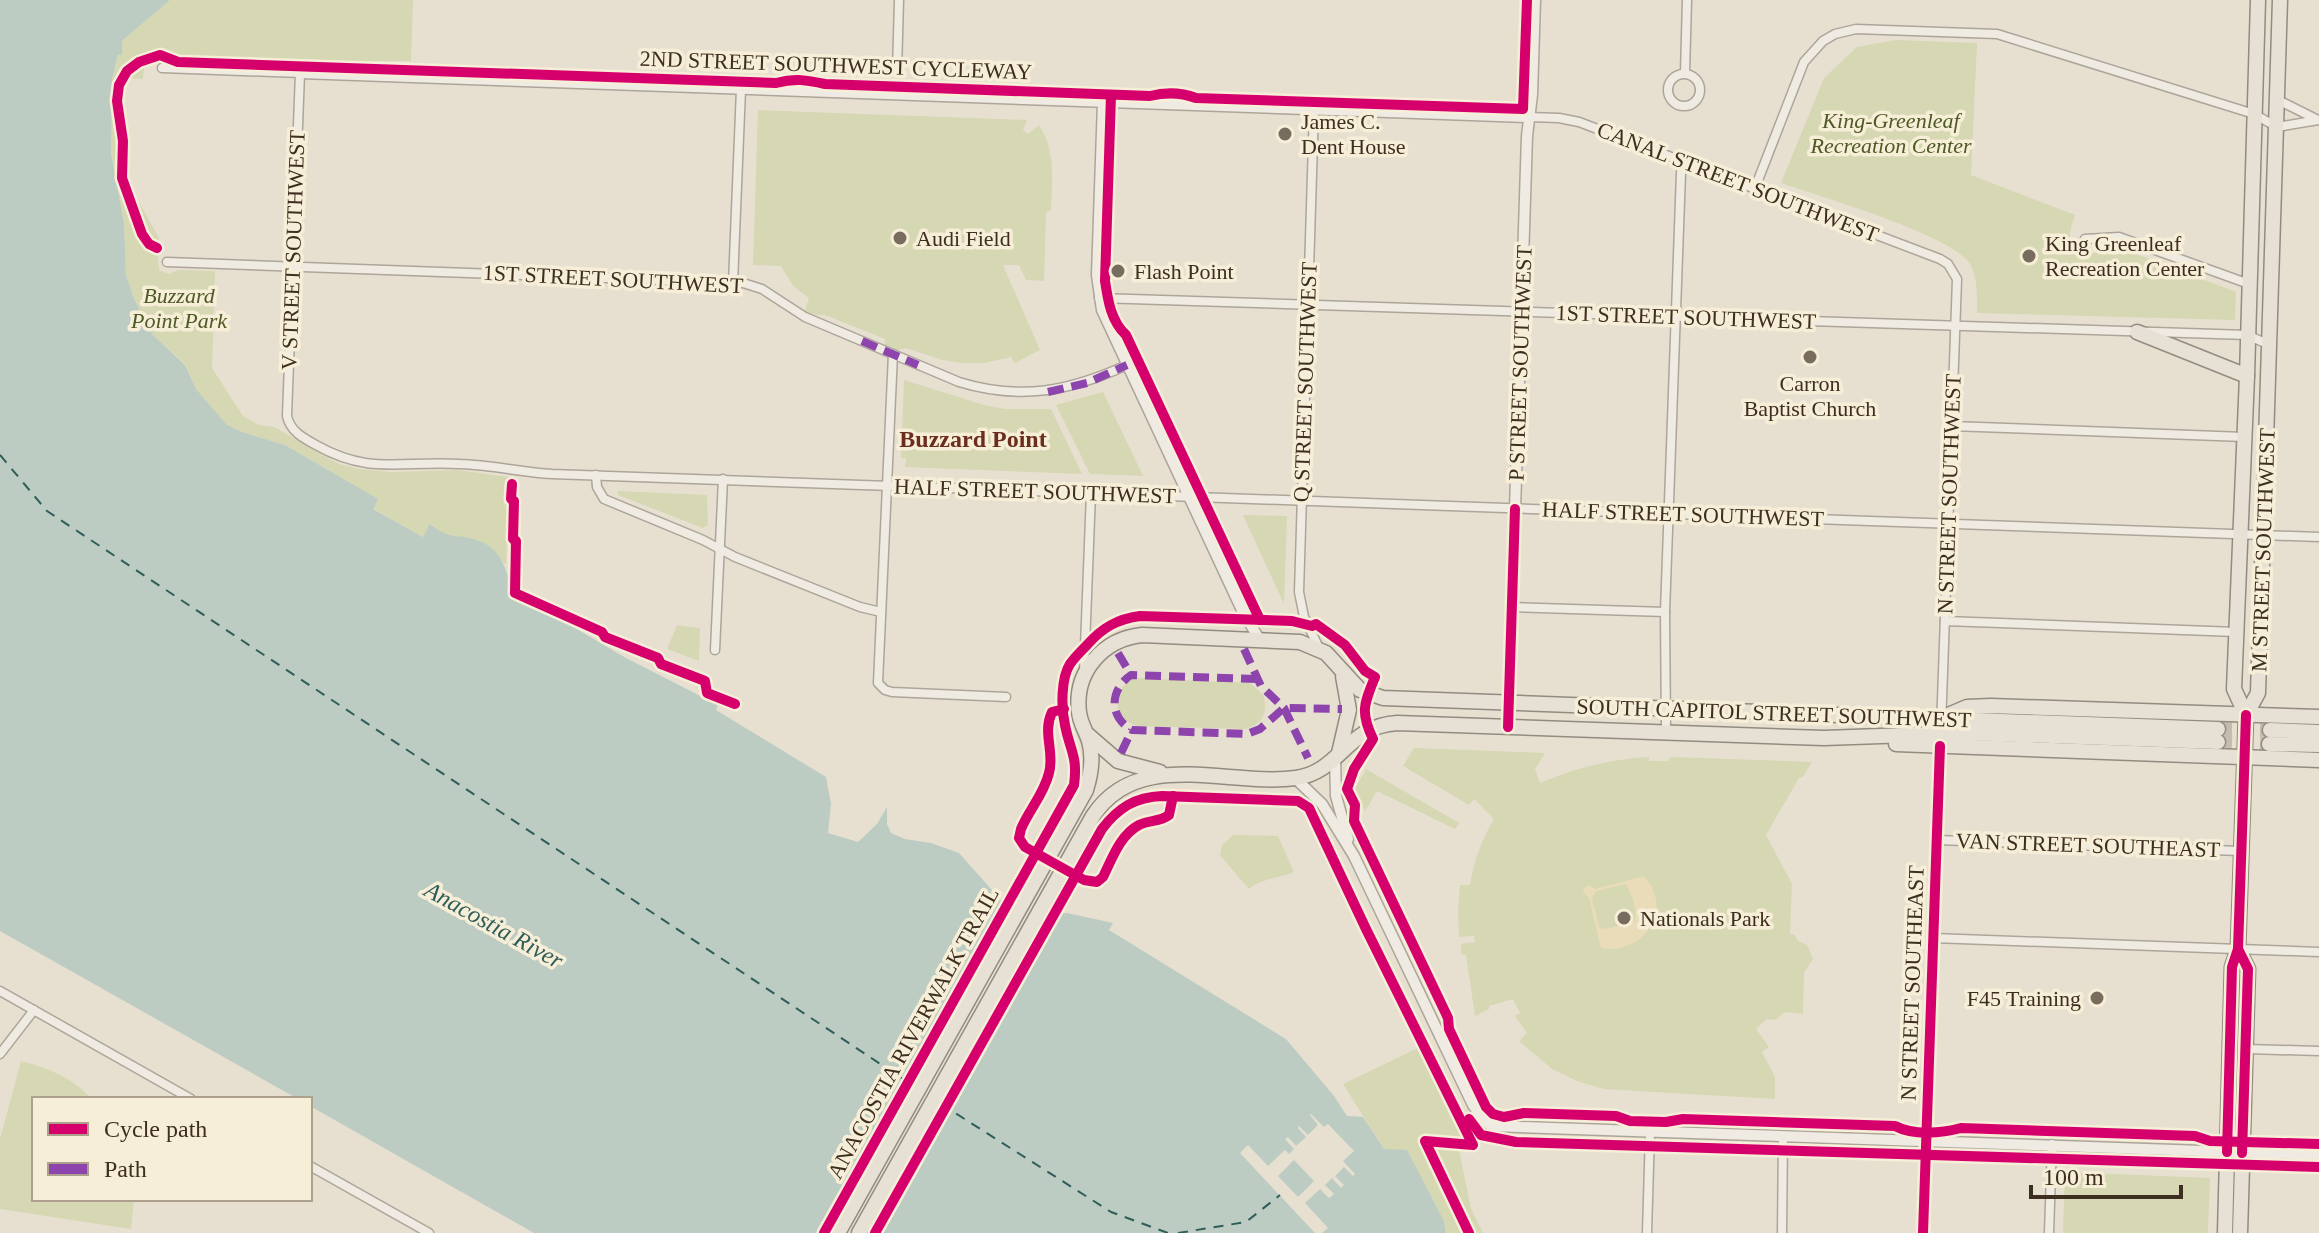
<svg xmlns="http://www.w3.org/2000/svg" width="2319" height="1233" viewBox="0 0 2319 1233" font-family="Georgia,serif">
	<rect width="100%" height="100%" fill="#e7e0d1"/>
	<g fill="#d6d7b3">
		<path d="M170 0H413L411 61H295L180 56 164 48 145 53 143 79 126 78 122 123 123 128 128 129 126 179 159 238 157 248 159 270 169 274 178 270 215 271 212 368 243 416 259 425 274 427 339 464 359 469 392 472 457 470 509 477 506 565 490 548 459 537 445 535 431 524 423 537 372 508 377 499 285 445 242 432 227 425 196 389 185 364 153 335 134 299 126 275 124 223 111 153 112 80 122 41Z"/>
		<path d="M1896 40 1977 43 1971 175 2075 215C2061 252 2074 269 2110 244L2236 292 2235 320 1977 313C1977 296 1978 279 1970 264 1953 235 1818 196 1781 183L1824 78 1857 47Z"/>
		<path d="M758 110 1027 120 1023 130 1028 134 1039 125C1056 151 1052 180 1051 210L1046 213 1044 281 1026 280 1019 265H1003L1040 350 1015 363 1011 357 984 363H963L942 360 906 348 898 350 885 349V339L825 315 804 314 809 298 794 287 781 266 753 265Z"/>
		<path d="M904 380 984 405 1005 409H1051L1082 474 905 467 906 458H901Z"/>
		<path d="M1103 392 1143 476 1090 474 1056 405Z"/>
		<path d="M618 491 707 495 708 525 703 528 618 495Z"/>
		<path d="M1243 515 1287 516 1284 604Z"/>
		<path d="M677 625 700 628 699 661 667 649Z"/>
		<path d="M1135 678 1250 683 1263 695C1269 711 1262 725 1245 729L1137 726 1123 719C1112 702 1117 686 1135 678Z"/>
		<path d="M1414 748 1545 753 1535 769 1540 783C1576 768 1611 759 1649 757V761H1669L1670 757 1812 762 1803 777 1799 778 1766 835 1792 884 1790 935 1794 934 1798 941 1807 945 1813 959 1804 973 1803 1014 1785 1012 1775 1020 1767 1019 1756 1029 1769 1047 1762 1052 1775 1077V1099L1604 1089 1577 1081 1552 1069 1519 1041 1527 1033 1515 1016 1520 1013 1513 999 1489 1006V1009L1475 1016 1466 955H1462L1461 944 1475 942 1474 936 1459 937 1458 911 1460 885H1470C1474 861 1481 841 1494 819L1474 799 1469 805 1403 766Z"/>
		<path d="M1366 769 1459 823 1455 829 1377 791 1365 811 1355 789Z"/>
		<path d="M1233 835 1278 836 1294 872C1278 879 1262 878 1249 889L1220 855 1222 845Z"/>
		<path d="M1420 1047 1470 1150H1459L1471 1209 1483 1233H1446L1444 1221 1407 1151 1384 1149 1343 1084Z"/>
		<path d="M21 1061C48 1068 73 1078 92 1099H34V1199H134L131 1229 0 1209V1139Z"/>
		<path d="M2065 1172 2210 1178 2208 1233H2063Z"/>
	</g>
	<path fill="#eadcb9" fill-rule="evenodd" d="M1644 876C1675 910 1643 956 1601 948L1589 898 1583 893 1584 888 1590 885 1595 889ZM1625 884C1632 892 1638 912 1634 922L1605 929 1599 927 1592 898 1596 891Z"/>
	<path fill="#bcccc2" d="M0 0H170L122 41V55H118L112 80 111 153 124 223 126 275 134 299 153 335 185 365 196 389 227 425 242 432 285 445 378 499 373 509 423 537 430 524C453 542 456 532 479 541 502 549 508 573 512 594L551 610 553 615 626 658 718 705 716 710 826 777 831 804 828 833 858 842 877 824 887 807V824L891 833 905 839 931 843 959 853 1016 917 1067 913 1113 923 1109 930 1286 1039 1334 1096 1347 1116 1363 1117 1384 1149 1407 1150 1444 1221 1446 1233H534L310 1106V1099H298L0 931Z"/>
	<g fill="#e7e0d1" fill-rule="evenodd">
		<path d="M1004 898 1022 915 1062 909 881 1233H816Z"/>
		<path d="M1311 1114 1324 1127 1328 1124 1354 1151 1343 1161 1355 1174 1353 1176 1344 1167 1335 1176 1344 1185 1341 1188 1332 1178 1325 1185 1334 1194 1329 1198 1320 1189 1305 1203 1328 1228 1322 1233H1315L1240 1153 1248 1145 1268 1166 1285 1150 1289 1154 1294 1149 1285 1139 1288 1137 1296 1146 1306 1137 1298 1128 1299 1126 1308 1135 1318 1125 1310 1115ZM1294 1160 1314 1181 1298 1197 1278 1176Z"/>
	</g>
	<g fill="none" stroke-linecap="round" stroke-linejoin="round">
		<g stroke="#2f5d5a" stroke-width="2" stroke-dasharray="10 8" stroke-linecap="butt">
			<path d="M0 455 47 511 912 1085"/>
			<path d="M941 1104 1111 1212 1168 1233"/>
			<path d="M1178 1233 1246 1222 1280 1195"/>
		</g>
		<g stroke="#c5bcae" stroke-width="14" stroke-dasharray="14 7" stroke-linecap="butt">
			<path d="M2218 729 2270 730"/>
			<path d="M2218 742 2269 744"/>
		</g>
		<defs>
			<g id="minor">
				<path d="M162 68 300 73 287 416C290 431 303 438 316 445 371 476 402 460 460 464 491 465 521 472 552 474L2319 537"/>
				<path d="M897 71 899 0"/>
				<path d="M1685 73 1687 0"/>
				<circle cx="1684" cy="90" r="16"/>
				<path d="M2278 100 2318 120"/>
				<path d="M1314 110 1299 592 1304 617 1319 648"/>
				<path d="M1529 117 1559 118 1579 122 1940 259 1948 264 1957 279 1923 1233"/>
				<path d="M1755 188 1804 62 1823 41 1835 34 1856 29 1997 34 2254 114 2277 127 2318 120"/>
				<path d="M2085 239 2119 237 2249 284"/>
				<path d="M167 262 743 283 762 289 805 317 959 382C1021 401 1070 391 1127 365"/>
				<path d="M733 283 741 89"/>
				<path d="M1099 298 2247 335 2270 345"/>
				<path d="M893 354 878 683 885 690 892 692 1006 697"/>
				<path d="M1951 426 2244 437"/>
				<path d="M596 475 597 487 604 499 703 540 735 557 860 607 881 612"/>
				<path d="M1512 607 1665 612"/>
				<path d="M1945 621 2236 632"/>
				<path d="M715 650 723 479"/>
				<path d="M1084 672 1091 493"/>
				<path d="M1666 732 1665 612 1681 173 1683 161"/>
				<path d="M1937 840 2240 851"/>
				<path d="M1933 938 2319 952"/>
				<path d="M0 991 191 1099"/>
				<path d="M2246 1049 2319 1051"/>
				<path d="M0 1054 34 1010"/>
				<path d="M310 1166 429 1233"/>
				<path d="M1647 1233 1650 1132"/>
				<path d="M1782 1233 1783 1137"/>
				<path d="M2049 1233 2052 1144"/>
			</g>
			<g id="tertiary">
				<path d="M300 73 1529 117"/>
				<path d="M1103 102 1097 275 1102 310 1241 608 1259 639"/>
				<path d="M1508 727 1527 136 1532 95 1535 0"/>
				<path d="M1335 758 1336 796 1348 839"/>
				<path d="M1295 778 1322 804 1354 856 1473 1105 1484 1121 1492 1126 2319 1155"/>
			</g>
			<g id="primary">
				<path d="M2137 332 2247 376"/>
				<path d="M2246 715 2234 689 2247 376 2258 0"/>
				<path d="M1941 718 1967 707 1991 706 2319 717"/>
				<path d="M2270 730 2319 732"/>
				<path d="M1088 735 1118 761 1160 772"/>
				<path d="M1896 744 2319 760"/>
				<path d="M2269 744 2319 745"/>
				<path d="M1339 753 1349 710 1343 676"/>
				<path d="M2238 949 2248 969 2240 1233"/>
				<path d="M838 1233 1086 790C1091 774 1094 758 1089 741 1086 731 1080 723 1079 712 1074 672 1103 639 1142 635L1300 642 1326 653 1360 690 1383 698 2218 729"/>
				<path d="M859 1233 1093 816C1138 747 1229 787 1296 778 1340 772 1347 726 1397 723L1824 738 1966 733 2218 742"/>
				<path d="M2225 1233 2232 967 2238 949 2246 715 2258 693 2280 0"/>
			</g>
		</defs>
		<use href="#minor" stroke="#ada599" stroke-width="11"/>
		<use href="#tertiary" stroke="#ada599" stroke-width="13"/>
		<use href="#primary" stroke="#928b80" stroke-width="17"/>
		<use href="#minor" stroke="#efebe3" stroke-width="8"/>
		<use href="#tertiary" stroke="#efebe3" stroke-width="10"/>
		<use href="#primary" stroke="#e6e1d4" stroke-width="14"/>
		<g stroke="#8e44ad" stroke-width="8" stroke-dasharray="16 8" stroke-linecap="butt">
			<path d="M862 341 918 365"/>
			<path d="M1048 392 1087 383 1127 365"/>
			<path d="M1244 649 1261 686 1284 708 1308 758"/>
			<path d="M1118 653 1131 675"/>
			<path d="M1257 679 1131 675C1110 689 1108 717 1132 730L1247 734 1260 729 1284 708 1342 709"/>
			<path d="M1121 753 1132 730"/>
		</g>
		<defs>
			<g id="cycleway">
				<path d="M1111 95 1105 281C1108 301 1111 321 1126 335L1260 620"/>
				<path d="M157 248 149 244 142 234 122 178 123 141 117 101 119 85 127 71 139 62 160 55 178 62 776 83C795 78 807 80 825 84L1150 96C1166 92 1180 92 1196 98L1523 109 1527 0"/>
				<path d="M512 484 511 499 514 501 513 539 516 541 515 593 602 632 605 637 658 658 661 664 705 681 707 693 735 704"/>
				<path d="M1064 709 1052 712C1042 733 1055 752 1049 773 1044 794 1029 810 1021 829L1019 838 1025 847 1084 880 1097 882 1103 877C1112 859 1120 835 1139 825 1149 820 1160 822 1169 815L1173 796"/>
				<path d="M1508 727 1515 509"/>
				<path d="M2238 949 2248 969 2242 1153"/>
				<path d="M1469 1119 1481 1135 1516 1142 2319 1167"/>
				<path d="M2227 1152 2232 967 2238 949 2246 715"/>
				<path d="M824 1233 1074 785C1078 756 1070 751 1065 725 1061 708 1061 678 1070 664 1075 657 1081 651 1087 645 1102 628 1117 619 1140 616L1292 621 1312 626 1316 624 1345 645 1365 671 1375 677C1364 704 1360 712 1373 739L1354 769 1347 789 1355 805 1354 821 1448 1018 1449 1029 1486 1107 1493 1114 1504 1117 1524 1113 1616 1116 1630 1121 1666 1122 1683 1119 1895 1126C1914 1136 1942 1133 1961 1128L2195 1136 2210 1141 2319 1144"/>
				<path d="M875 1233 1102 829C1118 808 1135 797 1162 796L1298 801 1309 808 1366 929 1473 1145 1425 1141 1469 1233"/>
				<path d="M1923 1233 1940 746"/>
			</g>
		</defs>
		<use href="#cycleway" stroke="#f7eed8" stroke-width="15"/>
		<use href="#cycleway" stroke="#d6006c" stroke-width="10"/>
	</g>
	<g fill="#786c5e" stroke="#f7eed8" stroke-width="3">
		<circle cx="1285" cy="134" r="8"/>
		<circle cx="900" cy="238" r="8"/>
		<circle cx="2029" cy="256" r="8"/>
		<circle cx="1118" cy="271" r="8"/>
		<circle cx="1810" cy="357" r="8"/>
		<circle cx="1624" cy="918" r="8"/>
		<circle cx="2097" cy="998" r="8"/>
	</g>
	<g text-anchor="middle" dominant-baseline="central" stroke-width="7" stroke-linejoin="round" paint-order="stroke">
		<g font-size="22" fill="#3d2e20" stroke="#f7eed8">
			<text transform="translate(836 65) rotate(2)">2ND STREET SOUTHWEST CYCLEWAY</text>
			<text transform="translate(1738 182) rotate(21)">CANAL STREET SOUTHWEST</text>
			<text transform="translate(293 250) rotate(-88)">V STREET SOUTHWEST</text>
			<text transform="translate(613 279) rotate(3)">1ST STREET SOUTHWEST</text>
			<text transform="translate(1686 317) rotate(2)">1ST STREET SOUTHWEST</text>
			<text transform="translate(1520 363) rotate(-88)">P STREET SOUTHWEST</text>
			<text transform="translate(1305 382) rotate(-88)">Q STREET SOUTHWEST</text>
			<text transform="translate(1035 491) rotate(2)">HALF STREET SOUTHWEST</text>
			<text transform="translate(1949 494) rotate(-88)">N STREET SOUTHWEST</text>
			<text transform="translate(1683 514) rotate(2)">HALF STREET SOUTHWEST</text>
			<text transform="translate(2263 550) rotate(-88)">M STREET SOUTHWEST</text>
			<text transform="translate(1774 713) rotate(2)">SOUTH CAPITOL STREET SOUTHWEST</text>
			<text transform="translate(2088 845) rotate(2)">VAN STREET SOUTHEAST</text>
			<text transform="translate(1912 983) rotate(-88)">N STREET SOUTHEAST</text>
			<text transform="translate(913 1033) rotate(-61)">ANACOSTIA RIVERWALK TRAIL</text>
		</g>
		<g font-size="22" font-style="italic" fill="#4d5a26" stroke="#f7eed8">
			<text x="1891" y="120">King-Greenleaf<tspan x="1891" dy="25">Recreation Center</tspan></text>
			<text x="179" y="295">Buzzard<tspan x="179" dy="25">Point Park</tspan></text>
		</g>
		<g font-size="22" fill="#3d2e20" stroke="#f7eed8" text-anchor="start">
			<text x="1301" y="121">James C.<tspan x="1301" dy="25">Dent House</tspan></text>
			<text x="916" y="238">Audi Field</text>
			<text x="2045" y="243">King Greenleaf<tspan x="2045" dy="25">Recreation Center</tspan></text>
			<text x="1134" y="271">Flash Point</text>
			<text x="1810" y="383" text-anchor="middle">Carron<tspan x="1810" dy="25">Baptist Church</tspan></text>
			<text x="1640" y="918">Nationals Park</text>
			<text x="2081" y="998" text-anchor="end">F45 Training</text>
		</g>
		<g font-size="24" font-weight="bold" fill="#6b2e1e" stroke="#f7eed8">
			<text x="973" y="439">Buzzard Point</text>
		</g>
		<g font-size="24" font-style="italic" fill="#2f5d5a" stroke="#f7eed8">
			<text transform="translate(494 925) rotate(29)">Anacostia River</text>
		</g>
	</g>
	<rect x="32" y="1097" width="280" height="104" fill="#f7eed8" stroke="#ada18e" stroke-width="2"/>
	<rect x="48" y="1123" width="40" height="12" fill="#d6006c" stroke="#ada18e" stroke-width="2"/>
	<text x="104" y="1137" font-size="24" fill="#3d2e20">Cycle path</text>
	<rect x="48" y="1163" width="40" height="12" fill="#8e44ad" stroke="#ada18e" stroke-width="2"/>
	<text x="104" y="1177" font-size="24" fill="#3d2e20">Path</text>
	<path d="M2031 1185v12h150v-12" fill="none" stroke="#3d2e20" stroke-width="4"/>
	<text x="2043" y="1185" font-size="24" fill="#3d2e20" stroke="#f7eed8" stroke-width="6" paint-order="stroke">100 m</text>
</svg>
